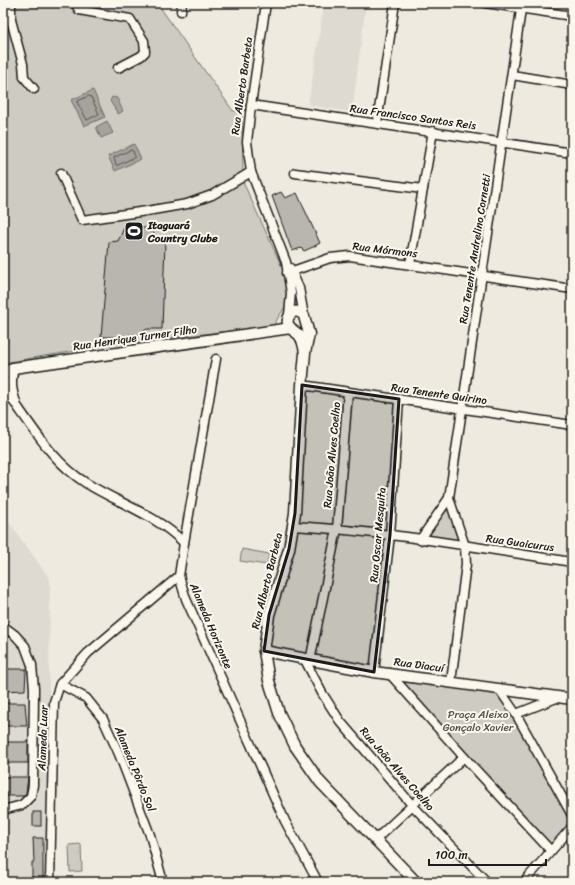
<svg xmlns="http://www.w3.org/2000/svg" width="575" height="885" viewBox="0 0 575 885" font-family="Sriracha,sans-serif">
	<rect width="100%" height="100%" fill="#eeeadf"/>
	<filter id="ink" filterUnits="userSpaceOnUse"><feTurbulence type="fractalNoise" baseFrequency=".025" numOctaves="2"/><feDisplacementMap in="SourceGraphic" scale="8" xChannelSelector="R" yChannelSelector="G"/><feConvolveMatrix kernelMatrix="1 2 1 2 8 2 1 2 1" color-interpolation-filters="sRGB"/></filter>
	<g filter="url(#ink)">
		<g fill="#dedad1">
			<path d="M326 3H366L352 112 308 105 323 12Z"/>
			<path d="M3 514 50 579 47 882H3Z"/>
		</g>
		<g fill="#ceccc2" stroke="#75746f">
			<path d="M3 3H157L233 111H242L243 182 288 280V302L273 326 124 343 8 362 3 361Z"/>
			<path d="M448 501 464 545 421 538Z"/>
			<path d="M242 549 269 554 267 565 240 561Z"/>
			<path d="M396 678 497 691 572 820V823L551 847Z"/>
			<path d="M81 844 82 871 70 872 69 845Z"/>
		</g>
		<g fill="#a6a39d" stroke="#6f6d69">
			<path d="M93 90 105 117 84 126 71 100Z"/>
			<path d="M112 97 117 98 123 111 118 114 110 101Z"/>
			<path d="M107 121 113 133 101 138 96 127Z"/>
			<path d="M134 144 141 159 115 171 108 156Z"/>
		</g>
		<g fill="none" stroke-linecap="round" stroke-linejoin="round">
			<g stroke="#535250" stroke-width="1">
				<path d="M89 96 91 97 99 114 87 120 77 102Z"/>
				<path d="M131 150 133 151 135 157 118 165H116L114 158Z"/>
			</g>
		</g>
		<g fill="#b9b6af" stroke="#1c1c1c">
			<path d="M281 192 285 198 297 193 320 243 313 247 304 251 301 248 292 251 272 196Z"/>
			<path d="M124 228H151L158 241 165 242 162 329H147L138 335H128V337H101L109 242 118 241Z"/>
			<path d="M3 669H26L25 690 3 691Z"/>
			<path d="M3 703H25L27 726H3Z"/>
			<rect x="3" y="742" width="25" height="21"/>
			<path d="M3 777H28L26 793 24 796H3Z"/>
			<rect x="33" y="812" width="8" height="14"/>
			<path d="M33 838H43V882H32V862H34Z"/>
		</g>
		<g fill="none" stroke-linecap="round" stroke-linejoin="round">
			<defs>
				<g id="minor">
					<path d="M11 3V20L23 64 24 77 34 89"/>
					<path d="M75 3 79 10 130 19 144 41 145 52 141 56 118 68"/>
					<path d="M266 3 251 105 247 142 251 172 286 262 291 293 289 315"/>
					<path d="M485 3 572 16"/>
					<path d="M181 11 182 3"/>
					<path d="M512 75 572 85"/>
					<path d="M251 105 572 153"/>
					<path d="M377 123 395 3"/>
					<path d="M61 173 82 220 147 211 187 204 212 195 251 172"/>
					<path d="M295 173 423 189"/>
					<path d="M410 264 433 131"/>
					<path d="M290 268 299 288 304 316"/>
					<path d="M287 273 330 258 350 256 572 289"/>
					<path d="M216 359 184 543 179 576 186 599 285 821 318 882"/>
					<path d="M302 385 572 425"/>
					<path d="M3 387C29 420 49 460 86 483 118 503 157 515 184 543"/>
					<path d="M449 498 465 546 466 564 451 682"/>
					<path d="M293 526C386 531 479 548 572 562"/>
					<path d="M420 540 449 498 522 3"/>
					<path d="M3 626 15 635 25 646 32 665 34 689 33 785 31 796 22 805 3 810"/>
					<path d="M305 660 322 693 340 721 413 806 487 882"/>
					<path d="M310 661 337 529 348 392"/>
					<path d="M374 672 390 535 399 399"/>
					<path d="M389 673 464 757 551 851"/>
					<path d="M60 684 86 698 103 719 119 754 150 835 163 882"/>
					<path d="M499 689 516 714 572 815"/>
					<path d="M516 714 559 697"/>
					<path d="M375 840 464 757"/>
					<path d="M50 882 54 702 60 684 88 653 179 576"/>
					<path d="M524 882 572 827"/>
				</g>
				<g id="major">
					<path d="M305 353C304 346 303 340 299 335 296 332 291 330 289 326 285 320 291 309 299 312 301 313 303 314 304 316L309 334 305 353 302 385 295 513 289 549 269 615 264 651 269 681 279 713 295 746 320 782 416 882"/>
					<path d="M13 368C10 381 10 389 15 402"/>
					<path d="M3 373 13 368 291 328"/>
					<path d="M264 651 374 672 572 699"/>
				</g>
			</defs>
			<use href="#minor" stroke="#1c1c1c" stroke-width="11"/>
			<use href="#major" stroke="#1c1c1c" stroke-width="13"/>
			<use href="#minor" stroke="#fbf7ec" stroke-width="8"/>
			<use href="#major" stroke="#fbf7ec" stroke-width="10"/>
		</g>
	</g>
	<path fill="#1c1c1c" fill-opacity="0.2" stroke="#1c1c1c" stroke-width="3" stroke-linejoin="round" d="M302 385 399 399 390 535 374 672 264 651 269 615 289 549 295 513Z"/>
	<defs>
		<symbol id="stadium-square" viewBox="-11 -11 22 22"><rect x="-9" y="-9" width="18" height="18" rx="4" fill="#1c1c1c" stroke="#fbf7ec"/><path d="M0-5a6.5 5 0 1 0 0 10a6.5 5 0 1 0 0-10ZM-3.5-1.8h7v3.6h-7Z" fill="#fff"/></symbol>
	</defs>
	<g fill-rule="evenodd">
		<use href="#stadium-square" x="123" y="220" width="22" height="22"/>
	</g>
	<g text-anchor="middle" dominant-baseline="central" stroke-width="4" stroke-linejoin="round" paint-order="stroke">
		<g font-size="11" fill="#1c1c1c" stroke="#fbf7ec">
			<text transform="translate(242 86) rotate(-82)">Rua Alberto Barbeta</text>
			<text transform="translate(413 117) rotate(8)">Rua Francisco Santos Reis</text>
			<text transform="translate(475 249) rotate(-81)">Rua Tenente Andrelino Cornetti</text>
			<text transform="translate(385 250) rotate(7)">Rua Mórmons</text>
			<text transform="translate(135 338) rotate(-8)">Rua Henrique Turner Filho</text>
			<text transform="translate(439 394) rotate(8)">Rua Tenente Quirino</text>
			<text transform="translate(332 455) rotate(-85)">Rua João Alves Coelho</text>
			<text transform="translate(378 535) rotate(-85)">Rua Oscar Mesquita</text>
			<text transform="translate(520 543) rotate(8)">Rua Guaicurus</text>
			<text transform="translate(267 581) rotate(-76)">Rua Alberto Barbeta</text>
			<text transform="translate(211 626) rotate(67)">Alameda Horizonte</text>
			<text transform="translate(419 665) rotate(8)">Rua Diacuí</text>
			<text transform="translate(43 738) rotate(-88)">Alameda Luar</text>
			<text transform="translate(135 769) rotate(68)">Alameda Pôrdo Sol</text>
			<text transform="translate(397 769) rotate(49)">Rua João Alves Coelho</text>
		</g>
		<g font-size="11" font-weight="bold" fill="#1c1c1c" stroke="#fbf7ec" text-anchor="start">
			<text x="148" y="225">Itaguará<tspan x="148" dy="13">Country Clube</tspan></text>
		</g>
		<g font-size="11" fill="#51514e" stroke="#fbf7ec">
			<text x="478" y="714">Praça Aleixo<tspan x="478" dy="13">Gonçalo Xavier</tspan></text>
		</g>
	</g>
	<rect width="575" height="885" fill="none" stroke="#fbf7ec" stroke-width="16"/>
	<rect x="8" y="8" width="559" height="869" fill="none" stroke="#1c1c1c" stroke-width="1.5" filter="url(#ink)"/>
	<path d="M429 859v6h117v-6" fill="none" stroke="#1c1c1c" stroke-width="2"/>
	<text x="435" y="859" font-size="12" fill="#1c1c1c" stroke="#fbf7ec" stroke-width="3" paint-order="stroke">100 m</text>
</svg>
